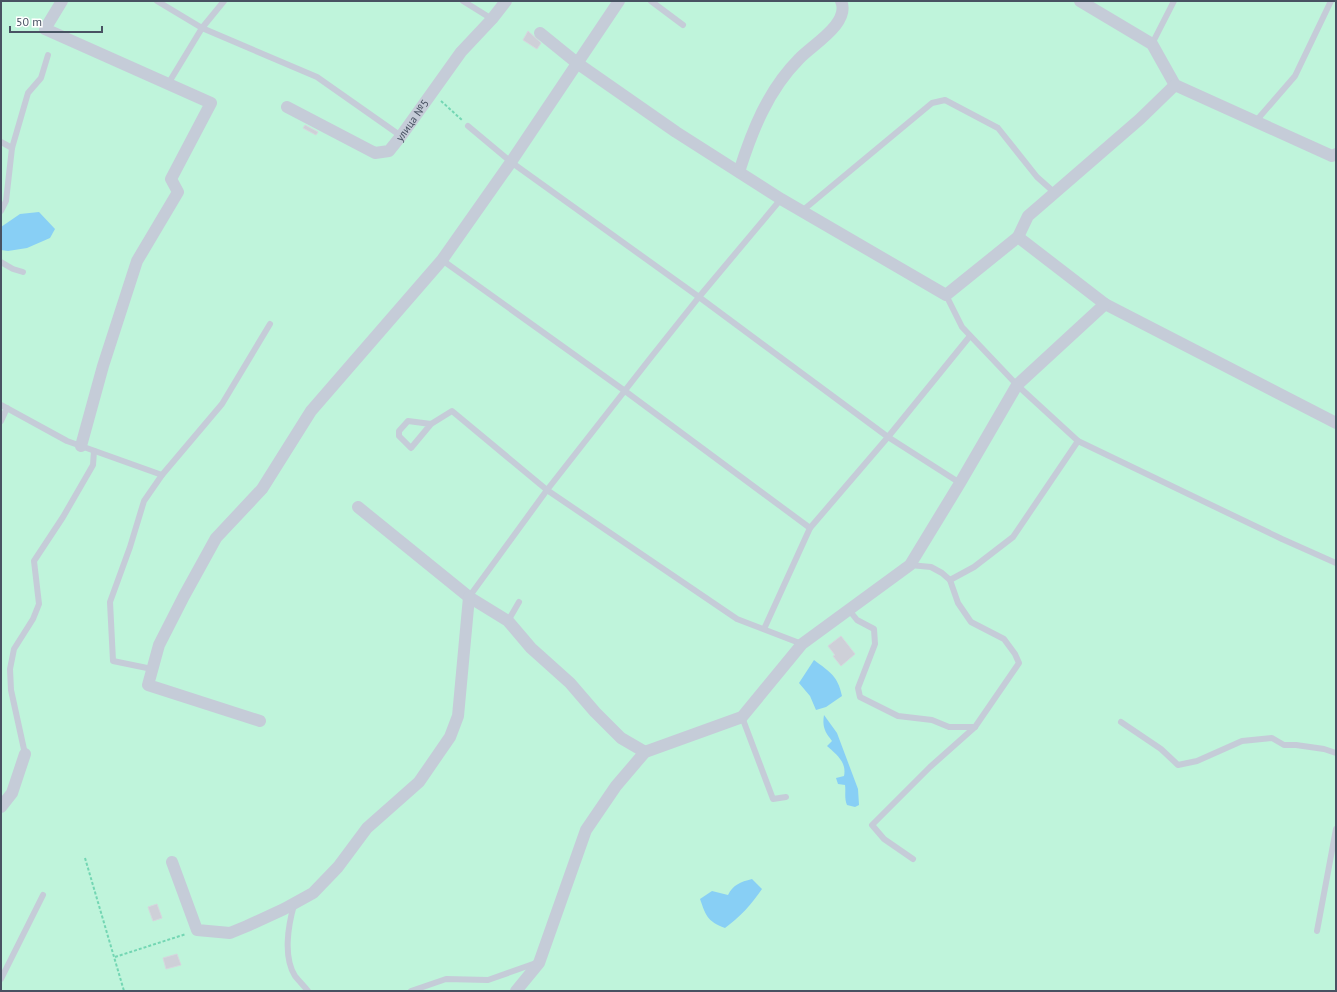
<svg xmlns="http://www.w3.org/2000/svg" width="1337" height="992" viewBox="0 0 1337 992" font-family="'PT Sans',sans-serif">
	<rect width="100%" height="100%" fill="#f5f2f2"/>
	<rect fill="#bff4db" x="1" y="1" width="1335" height="990"/>
	<g fill="#88cff5">
		<path d="M39 212 55 229 50 238 27 248 8 251 1 250V227L20 214Z"/>
		<path d="M814 660C830 672 838 676 842 696L826 707 816 710 810 696 799 683Z"/>
		<path d="M824 715 837 733 858 789 859 805 855 807 847 805C844 798 846 792 845 785L838 784 836 778 844 776C847 762 836 754 827 746L832 741C825 732 822 727 824 715Z"/>
		<path d="M752 879 762 889C751 905 740 917 725 928 707 921 706 916 700 899L712 891 728 895C733 885 740 882 752 879Z"/>
	</g>
	<g fill="#ced0d8" stroke="#d6d7de">
		<path d="M528 31 541 43 537 49 523 40Z"/>
		<path d="M305 125 318 132 316 135 303 128Z"/>
		<path d="M841 636 855 654 841 666 833 656 835 655 828 646Z"/>
		<path d="M157 904 162 918 153 921 148 907Z"/>
		<path d="M177 954 181 965 166 969 163 958Z"/>
	</g>
	<g fill="none" stroke-linecap="round" stroke-linejoin="round">
		<g stroke="#73d6b3" stroke-width="2" stroke-dasharray="3 2" stroke-linecap="butt">
			<path d="M441 101 463 121"/>
			<path d="M85 858 124 991"/>
			<path d="M115 957 186 934"/>
		</g>
		<g stroke="#c5ccd8" stroke-width="6">
			<path d="M157 1 202 28 317 77 401 136"/>
			<path d="M463 1 492 19"/>
			<path d="M651 1 683 25"/>
			<path d="M1152 44 1174 1"/>
			<path d="M168 84 202 28 224 1"/>
			<path d="M1256 121 1295 76 1331 1"/>
			<path d="M468 126 511 162 699 297 888 437 960 483"/>
			<path d="M1 142 12 148"/>
			<path d="M1 211 6 201 12 148 28 93 41 78 48 55"/>
			<path d="M802 211 932 103 945 100 998 128 1037 177 1055 193"/>
			<path d="M442 260 625 391 810 528"/>
			<path d="M1 262 13 269 23 272"/>
			<path d="M946 295 962 327 1017 385 1078 441 1282 539 1336 563"/>
			<path d="M1 405 67 441 162 475"/>
			<path d="M1 421 7 408"/>
			<path d="M431 424 408 421 399 431V436L411 448 431 424 452 411 547 490 737 619 802 644"/>
			<path d="M910 565 931 567 942 573 950 580 958 603 971 622 1004 639 1015 654 1019 663 975 727 930 767 872 825 884 839 913 859"/>
			<path d="M950 580 974 567 1013 537 1078 441"/>
			<path d="M469 597 547 490 652 356 699 297 781 199"/>
			<path d="M849 610 857 620 874 629 875 644 858 688 860 697 898 716 932 720 949 727H975"/>
			<path d="M508 621 519 602"/>
			<path d="M764 629 810 528 888 437 970 336"/>
			<path d="M152 669 113 661 110 602 130 547 144 501 162 475 222 404 270 324"/>
			<path d="M742 717 773 799 786 797"/>
			<path d="M1121 722 1161 749 1178 765 1197 761 1242 741 1272 738 1284 745H1296L1324 749 1336 753"/>
			<path d="M25 754 11 690 10 669 14 649 33 619 39 604 34 561 63 517 93 465 94 451"/>
			<path d="M294 905C288 926 283 957 295 976 299 981 304 986 308 991"/>
			<path d="M1317 931 1336 829"/>
			<path d="M1 979 43 895"/>
			<path d="M411 991 446 979 488 980 536 963"/>
		</g>
		<g stroke="#c5ccd8" stroke-width="12">
			<path d="M62 1 45 29 211 103 171 179 178 192 137 261 103 366 81 446"/>
			<path d="M1080 1 1152 44 1175 85 1332 156 1336 154"/>
			<path d="M540 33 577 63 676 132 781 199 946 295 1018 237 1105 304 1336 423"/>
			<path id="s1" d="M287 107 375 153 389 151 401 136 461 52 492 19 506 1"/>
			<path d="M739 172C752 131 768 90 799 59 812 45 851 23 841 1"/>
			<path d="M1018 237 1028 216 1140 119 1175 85"/>
			<path d="M358 507 469 597 508 621 531 648 570 683 595 712 621 738 645 752"/>
			<path d="M260 721 148 685 159 645 184 596 216 538 262 489 311 411 442 260 511 162 619 1"/>
			<path d="M1 807 12 793 25 754"/>
			<path d="M172 862 197 930 230 933 247 926 284 909 313 893 338 867 367 828 419 782 450 737 458 716 469 597"/>
			<path d="M516 991 539 963 586 830 616 786 645 752 742 717 802 644 910 565 960 483 1017 385 1105 304"/>
		</g>
	</g>
	<g text-anchor="middle" dominant-baseline="central" stroke-width="3" stroke-linejoin="round" paint-order="stroke">
		<g font-size="11" fill="#485262" stroke="#fff">
			<text stroke="none"><textPath href="#s1" startOffset="152">улица №5</textPath></text>
		</g>
	</g>
	<rect width="1337" height="992" fill="none" stroke="#485262" stroke-width="4"/>
	<path d="M10 26v6h92v-6" fill="none" stroke="#485262" stroke-width="2"/>
	<text x="16" y="26" font-size="12" fill="#485262" stroke="#ffffff" stroke-width="3" paint-order="stroke">50 m</text>
</svg>
